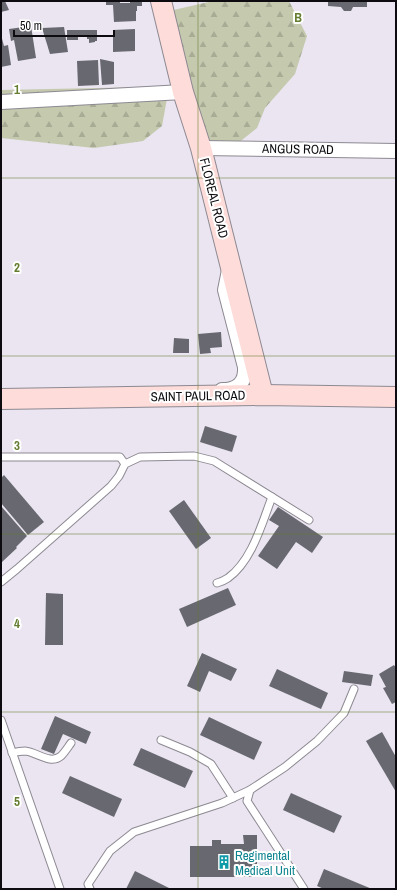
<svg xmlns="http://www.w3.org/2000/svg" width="397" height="890" viewBox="0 0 397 890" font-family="'Archivo Narrow',sans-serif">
	<defs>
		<pattern id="forest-firs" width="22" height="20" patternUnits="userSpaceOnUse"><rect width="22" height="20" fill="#c5caaf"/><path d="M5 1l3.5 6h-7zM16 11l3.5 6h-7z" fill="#a8ac95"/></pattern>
	</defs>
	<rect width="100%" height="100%" fill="#eae5f0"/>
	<g fill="url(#forest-firs)">
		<path d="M213 1H289L307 36 295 74 265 108 257 128 232 148 207 144 169 11Z"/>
		<path d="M146 87 168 93 162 126 143 141 94 148 1 138V90Z"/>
	</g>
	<g fill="#686871">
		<path d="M1 1H5L9 10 1 12Z"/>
		<path d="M106 1H120V3H130V1H142V6H137V11H136V21L114 22 113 5H106Z"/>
		<path d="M328 1H367V7H353L351 11H344L341 7 328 6Z"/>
		<path d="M31 26 36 58 18 61 14 40 11 41 9 29Z"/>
		<path d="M64 27 68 52 50 54 42 28Z"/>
		<path d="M135 29V51L113 52V30Z"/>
		<path d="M67 30H97V41H95V42L89 43V39H87V37H78V40H67Z"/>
		<path d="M1 35 4 46 8 45 11 65 1 67Z"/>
		<path d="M100 59 114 62V84L102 85Z"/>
		<path d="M98 60 99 85 78 86 77 61Z"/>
		<path d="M221 332 222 347 210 348 211 353 200 354 198 334Z"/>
		<path d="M174 338 189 339V353H173Z"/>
		<path d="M205 426 237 436 232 452 200 442Z"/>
		<path d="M4 475 44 522 28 535 1 503V478Z"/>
		<path d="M184 500 211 538 196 549 169 511Z"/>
		<path d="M1 506 27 536 16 547 17 548 2 562Z"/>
		<path d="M278 507 323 537 312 553 296 542 277 569 258 556 279 526 269 520Z"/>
		<path d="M228 588 236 605 187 627 179 609Z"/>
		<path d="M46 593 63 594V645H45Z"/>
		<path d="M202 653 237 669 231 681 209 671 200 692 187 686Z"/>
		<path d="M394 665 396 668V702L392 704 383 688 386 687 379 674Z"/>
		<path d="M277 669 328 693 321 709 269 686Z"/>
		<path d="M344 671 373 675 371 686 342 682Z"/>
		<path d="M55 716 91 732 86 744 63 734 54 754 41 749Z"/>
		<path d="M209 717 262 742 254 760 200 735Z"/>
		<path d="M382 732 396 757V792L366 741Z"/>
		<path d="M141 748 193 771 185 788 133 765Z"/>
		<path d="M70 776 122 799 114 817 62 793Z"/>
		<path d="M291 793 342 816 334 833 283 810Z"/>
		<path d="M243 835H257V877H190V846H212V840H221V844H244Z"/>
		<path d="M324 869 372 889H324L317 886Z"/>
		<path d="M135 871 171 889H126Z"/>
	</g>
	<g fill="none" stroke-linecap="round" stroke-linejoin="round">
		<defs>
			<g id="lane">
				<path d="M1 457H120L125 464"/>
				<path d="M1 582 17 569 111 486 119 476 125 464 140 457 194 456 214 461 309 520"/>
				<path d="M217 583C221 582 225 580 228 578 252 561 262 523 272 497"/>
				<path d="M1 720 60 889"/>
				<path d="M161 740 190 752 211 764 233 798"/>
				<path d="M12 753C16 752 21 751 25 751 37 752 50 765 61 756 65 752 68 747 71 743"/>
				<path d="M90 889 88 884 110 851 134 832 222 803 250 790"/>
				<path d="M304 889 247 801 250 790 285 767 317 741 344 713 354 689"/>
			</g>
			<g id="street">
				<path d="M1 102 183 92"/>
				<path d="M201 148 396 151"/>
				<path d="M222 390C237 390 246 383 245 367L225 290 229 270"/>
			</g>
			<g id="secondary">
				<path d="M161 1 183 92 201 148 263 395"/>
				<path d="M1 399 263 395 396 397"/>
			</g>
		</defs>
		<use href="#lane" stroke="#8d8992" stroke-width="9"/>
		<use href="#street" stroke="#8d8992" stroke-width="16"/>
		<use href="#secondary" stroke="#8d8992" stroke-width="22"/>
		<use href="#lane" stroke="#fff" stroke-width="7"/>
		<use href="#street" stroke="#fff" stroke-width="14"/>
		<use href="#secondary" stroke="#fedcd9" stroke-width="20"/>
	</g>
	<path fill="none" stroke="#647d30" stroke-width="1" stroke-opacity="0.55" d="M198 1V889M1 178H396M1 356H396M1 534H396M1 712H396"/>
	<defs>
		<symbol id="building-bare" viewBox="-9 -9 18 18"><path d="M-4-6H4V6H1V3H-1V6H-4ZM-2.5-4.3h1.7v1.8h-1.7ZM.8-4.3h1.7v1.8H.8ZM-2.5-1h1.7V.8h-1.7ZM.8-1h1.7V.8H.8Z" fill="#0f9aa8" stroke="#fff" stroke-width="2.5" paint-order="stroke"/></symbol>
	</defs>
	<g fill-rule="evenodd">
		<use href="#building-bare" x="214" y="852" width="20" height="20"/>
	</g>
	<g text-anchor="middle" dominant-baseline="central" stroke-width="4" stroke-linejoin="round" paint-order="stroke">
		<g font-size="13" fill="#0d0b0f" stroke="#fff">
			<text transform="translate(298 149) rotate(1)">ANGUS ROAD</text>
			<text transform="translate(214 198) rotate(76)">FLOREAL ROAD</text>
			<text transform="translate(198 396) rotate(-1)">SAINT PAUL ROAD</text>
		</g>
		<g font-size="13" fill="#0d838f" stroke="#fff" text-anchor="start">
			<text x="235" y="855">Regimental<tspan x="235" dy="15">Medical Unit</tspan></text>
		</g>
	</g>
	<g font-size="13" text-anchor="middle" font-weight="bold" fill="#647d30" stroke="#fff" stroke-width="4" stroke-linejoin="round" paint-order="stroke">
		<text x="298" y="22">B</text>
		<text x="17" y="94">1</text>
		<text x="17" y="272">2</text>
		<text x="17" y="450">3</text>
		<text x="17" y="628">4</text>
		<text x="17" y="806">5</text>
	</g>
	<rect width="397" height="890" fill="none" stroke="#0d0b0f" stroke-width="4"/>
	<path d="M14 30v6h100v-6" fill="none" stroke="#0d0b0f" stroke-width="2"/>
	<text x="20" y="30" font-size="12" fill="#0d0b0f" stroke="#ffffff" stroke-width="3" paint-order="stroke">50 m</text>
</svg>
